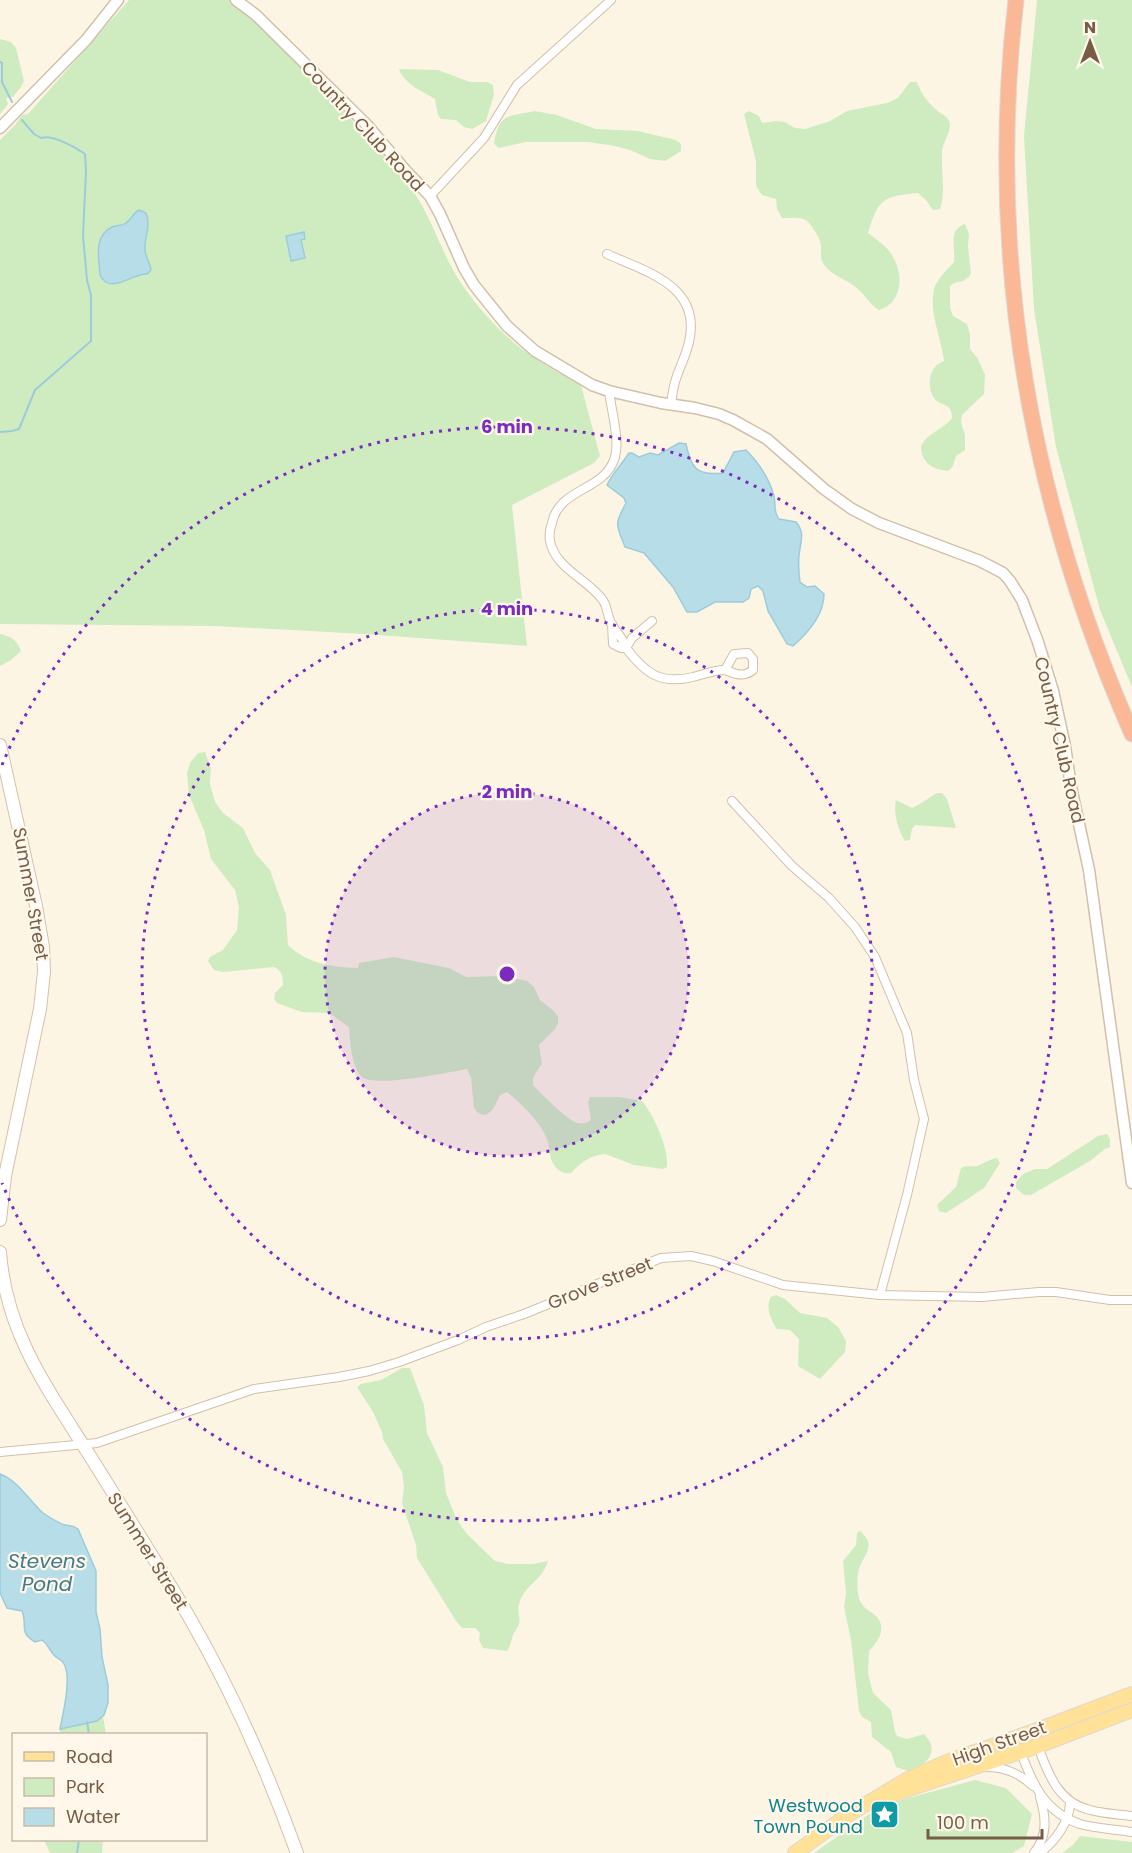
<svg xmlns="http://www.w3.org/2000/svg" width="1132" height="1853" viewBox="0 0 1132 1853" font-family="Poppins,sans-serif">
	<rect width="100%" height="100%" fill="#fdf5e3"/>
	<g fill="#cfecc1">
		<path d="M129 0H230C251 15 269 34 288 52 328 92 365 135 403 177 427 207 434 233 451 266 466 295 496 329 522 349 540 363 561 374 581 385L600 456 594 463 512 505 527 646 364 634 215 626 0 624V140L15 125 22 115 28 114Z"/>
		<path d="M1037 0H1132V687L1100 610 1056 447 1034 309 1024 136Z"/>
		<path d="M0 39 11 42 16 48 24 81 21 87 13 97 6 98 8 104 0 114Z"/>
		<path d="M399 69 438 70 470 82H487L493 85 494 95 486 121 472 129 464 127 456 120 441 119 438 115 435 99C423 92 403 83 399 69Z"/>
		<path d="M910 82H917C921 94 929 104 939 112 943 115 947 116 949 121 953 130 943 141 942 152 941 170 946 192 940 209L933 210 926 200 918 193C883 196 878 199 868 233 877 240 888 247 893 257 904 275 902 304 879 310 870 305 866 296 859 290 849 280 833 277 824 265 820 259 821 255 821 248 821 241 818 236 814 230 806 215 798 218 782 218L777 209 776 199 762 195 756 186V161L744 114 749 111 759 116 762 123 776 121 785 122 795 128 805 129 830 121 847 111 887 103 898 98Z"/>
		<path d="M535 111 557 115 596 129 638 131 676 140 681 144V151L665 161 650 159 630 150 615 146 588 142H526L499 148 494 144C499 113 507 117 535 111Z"/>
		<path d="M965 224 969 234 968 247 971 273 969 277 963 281 954 283 950 286V307L953 316 967 324 970 334V349L978 359 985 375 984 394 962 415 961 422 965 435V450L956 456 953 466 948 471C932 469 921 463 921 446 928 432 943 430 952 418 952 402 941 407 934 398 928 390 928 374 936 366 936 365 944 361 944 361 941 337 929 314 934 289 937 279 947 270 954 262 956 248 947 230 965 224Z"/>
		<path d="M0 634C12 637 16 639 21 651L11 660 0 666Z"/>
		<path d="M205 752 211 768 210 784 215 802 223 813 243 828 255 853 270 870 286 915 288 945C308 964 331 967 358 968L359 963 394 957 449 968 466 977 504 976 527 981 534 987 540 1000 554 1011 558 1017V1023L555 1029 539 1045 542 1064C537 1071 532 1076 533 1085 540 1093 569 1121 577 1123 582 1124 587 1123 591 1120L588 1102 590 1097H619L642 1101C654 1115 669 1149 667 1167L663 1169 634 1165 605 1154C590 1155 581 1163 571 1173 564 1174 559 1172 555 1166 548 1158 551 1148 547 1139 541 1123 521 1103 507 1092L500 1095C495 1107 486 1125 474 1108L471 1078 467 1069C449 1072 371 1089 361 1076 351 1064 350 1041 349 1027L329 1013 302 1012 277 1003 274 999 275 993 283 985C283 976 282 971 274 967L223 972 214 970 208 961 210 957 223 950 237 930 239 907 235 890 211 859 204 830 189 795 187 773 190 763 198 753Z"/>
		<path d="M937 793H942L947 799 956 828 915 825 912 829 910 840 905 841C898 831 893 812 896 800L912 808 918 805Z"/>
		<path d="M1107 1134 1110 1139V1147L1105 1149 1090 1161 1031 1195H1024L1016 1188V1182L1023 1174 1035 1169H1047L1098 1136Z"/>
		<path d="M997 1158 1000 1163 984 1188 946 1213 939 1211 937 1205 956 1187 961 1168C967 1165 970 1167 977 1166 984 1164 989 1159 997 1158Z"/>
		<path d="M776 1295 785 1299 800 1313 827 1318 838 1327 846 1341 845 1352 820 1379 798 1366 799 1339 790 1330 777 1329C771 1320 765 1307 771 1297Z"/>
		<path d="M402 1368H410L424 1405 427 1433 443 1467 446 1493 457 1520 466 1533 495 1561 508 1564H533L548 1561C542 1581 527 1583 520 1601 516 1611 521 1617 519 1624 518 1628 515 1630 514 1633 511 1639 511 1645 507 1651L483 1648 479 1640 480 1633 475 1628H462L456 1621 417 1558 416 1545 402 1503 404 1487 402 1472 383 1439 382 1432 373 1412 357 1387 361 1384 381 1380Z"/>
		<path d="M860 1531C879 1547 861 1556 858 1573 857 1581 857 1594 860 1601 864 1610 872 1611 877 1617 887 1629 878 1642 869 1651L868 1673 873 1693 891 1710 895 1732 897 1736 907 1739 924 1734C941 1751 927 1766 908 1771L896 1767 891 1752 872 1737 871 1722 862 1717 859 1711 851 1640 844 1607 846 1593 843 1561 856 1545 857 1533Z"/>
		<path d="M103 1716 106 1734H60V1729L97 1721Z"/>
		<path d="M975 1780 1006 1788 1032 1814 1024 1846 1012 1853H814L882 1805Z"/>
		<path d="M1080 1836 1132 1842V1853H1062L1073 1845Z"/>
		<path d="M46 1840H103L102 1853H50L45 1842Z"/>
	</g>
	<g fill="#b6dde8" stroke="#9cccdb" stroke-width="1.5">
		<path d="M139 210 146 213C151 226 145 234 145 247 144 255 150 262 151 270L147 274C132 273 110 296 100 275 99 259 93 236 112 227 116 225 122 226 126 223 131 220 133 213 139 210Z"/>
		<path d="M304 232 305 239 301 240 305 258 291 261 286 236Z"/>
		<path d="M679 443 686 444C691 468 696 476 723 473L734 452 746 450C759 463 769 478 774 496 776 505 773 512 779 519L796 522C806 534 800 542 799 556 798 564 799 574 800 582L807 587 815 586 824 594C824 615 809 632 793 646L787 644 768 611 763 591 758 586 751 589 749 598 743 602H715L697 612H687L673 587 644 553 625 547C616 524 614 525 626 503L624 498 607 485C612 474 622 464 629 453H632L639 457 650 453 658 455Z"/>
		<path d="M0 1474C19 1481 29 1501 43 1513 49 1517 58 1523 65 1525 70 1526 73 1525 78 1529L96 1571V1612L100 1629 102 1657 108 1685V1703L104 1715 97 1721 60 1729C63 1713 72 1678 64 1664 62 1659 57 1659 54 1655 49 1650 49 1645 42 1640L35 1642C18 1632 28 1625 22 1611L7 1608 0 1593Z"/>
	</g>
	<g fill="none" stroke-linecap="round" stroke-linejoin="round">
		<g stroke="#9cccdb" stroke-width="2">
			<path d="M0 62 2 63V82L12 102"/>
			<path d="M0 432 12 431 19 429 35 390 91 341V295L87 280 83 236 86 171 85 154C75 147 52 134 41 138L34 134 22 120"/>
			<path d="M87 1722 89 1734"/>
			<path d="M77 1853 79 1840"/>
		</g>
		<defs>
			<g id="minor">
				<path d="M430 196 484 138 517 85 611 0"/>
				<path d="M607 254C647 272 702 286 689 342 686 356 679 368 675 382 673 389 672 397 671 404"/>
				<path d="M609 391C611 409 621 443 614 460 603 491 559 488 552 523 550 528 549 535 550 541 555 568 587 579 602 599 608 606 607 617 612 625 617 633 623 638 626 648H621L613 644 612 624"/>
				<path d="M652 621 632 638 626 648C645 673 660 685 693 677 704 674 715 670 725 670L734 654 748 653 753 659V670C743 678 736 674 725 670"/>
				<path d="M732 801 792 866 829 898 855 927 875 957 907 1033 914 1080 924 1119 907 1195 880 1295"/>
				<path d="M0 1452 97 1443 254 1389 339 1377 369 1371 399 1362 458 1340 486 1327 524 1314 661 1258 691 1256 713 1261 783 1285 880 1295 982 1297 1039 1292H1056L1110 1300H1132"/>
				<path d="M1037 1744C1048 1773 1057 1802 1090 1810 1104 1814 1118 1814 1132 1816"/>
				<path d="M1020 1750C1032 1783 1044 1812 1080 1824 1097 1829 1115 1829 1132 1832"/>
				<path d="M986 1767C1005 1767 1019 1773 1033 1786"/>
				<path d="M1034 1853C1048 1836 1046 1817 1040 1797"/>
				<path d="M1040 1853C1055 1841 1070 1822 1070 1802"/>
			</g>
			<g id="tertiary">
				<path d="M236 0 256 15 367 125 406 171 430 196 440 214 464 268 474 285 507 326 535 351 592 385 609 391 661 403 695 408 719 414 733 420 767 439 824 489 852 509 879 523 980 561 1003 573 1010 581 1022 600 1038 642 1053 691 1065 746 1071 787 1089 870 1132 1183"/>
				<path d="M0 128 86 40 118 0"/>
			</g>
			<g id="secondary">
				<path d="M0 745 36 906 43 947 44 972 40 1009 5 1176 0 1220"/>
				<path d="M0 1252C6 1334 48 1389 90 1456 123 1509 156 1561 188 1615 232 1691 267 1770 297 1853"/>
			</g>
			<g id="primary">
				<path d="M891 1795 1038 1746 1132 1710"/>
				<path d="M795 1853 848 1815 908 1779 949 1761 1032 1732 1132 1694"/>
			</g>
			<path id="motorway" d="M1016 0C986 256 1029 499 1132 734"/>
		</defs>
		<use href="#minor" stroke="#d1c0ab" stroke-width="10"/>
		<use href="#tertiary" stroke="#d1c0ab" stroke-width="13"/>
		<use href="#secondary" stroke="#d5c0a9" stroke-width="14"/>
		<use href="#primary" stroke="#ded8d3" stroke-width="16"/>
		<use href="#motorway" stroke="#ded8d3" stroke-width="17"/>
		<use href="#minor" stroke="#fff" stroke-width="8"/>
		<use href="#tertiary" stroke="#fff" stroke-width="10"/>
		<use href="#secondary" stroke="#fff" stroke-width="12"/>
		<use href="#primary" stroke="#ffe198" stroke-width="14"/>
		<use href="#motorway" stroke="#fbb896" stroke-width="15"/>
	</g>
	<circle cx="507" cy="974" r="182" fill="#7b2cbf" fill-opacity=".12"/>
	<g fill="none" stroke="#7b2cbf" stroke-width="3" stroke-dasharray="3 6">
		<circle cx="507" cy="974" r="182"/>
		<circle cx="507" cy="974" r="365"/>
		<path d="M2 765A547 547 0 1 1 2 1183"/>
	</g>
	<defs>
		<symbol id="sight-square" viewBox="-11 -11 22 22"><rect x="-9" y="-9" width="18" height="18" rx="4" fill="#0f9aa8" stroke="#fff8ea"/><path d="M0-6L1.8-2.2L6-1.7L2.9 1.2L3.7 5.4L0 3.3L-3.7 5.4L-2.9 1.2L-6-1.7L-1.8-2.2Z" fill="#fff"/></symbol>
	</defs>
	<g fill-rule="evenodd">
		<use href="#sight-square" x="868" y="1798" width="33" height="33"/>
	</g>
	<g text-anchor="middle" dominant-baseline="central" stroke-width="4.5" stroke-linejoin="round" paint-order="stroke">
		<g font-size="18" fill="#775c47" stroke="#fff8ea">
			<text transform="translate(363 126) rotate(47)">Country Club Road</text>
			<text transform="translate(1060 740) rotate(77)">Country Club Road</text>
			<text transform="translate(31 894) rotate(80)">Summer Street</text>
			<text transform="translate(600 1283) rotate(-22)">Grove Street</text>
			<text transform="translate(148 1551) rotate(58)">Summer Street</text>
			<text transform="translate(999 1743) rotate(-20)">High Street</text>
		</g>
		<g font-size="18" fill="#0d838f" stroke="#fff8ea" text-anchor="end">
			<text x="863" y="1805">Westwood<tspan x="863" dy="21">Town Pound</tspan></text>
		</g>
		<g font-size="20" font-style="italic" fill="#407a8c" stroke="#fff8ea">
			<text x="47" y="1561">Stevens<tspan x="47" dy="23">Pond</tspan></text>
		</g>
	</g>
	<circle cx="507" cy="974" r="9" fill="#7b2cbf" stroke="#fff8ea" stroke-width="3"/>
	<g font-size="18" text-anchor="middle" font-weight="bold" fill="#7b2cbf" stroke="#fff8ea" stroke-width="4.5" stroke-linejoin="round" paint-order="stroke">
		<text x="507" y="433">6 min</text>
		<text x="507" y="615">4 min</text>
		<text x="507" y="798">2 min</text>
	</g>
	<rect x="12" y="1733" width="195" height="108" fill="#fff8ea" stroke="#c9baa9" stroke-width="1.5"/>
	<rect x="24" y="1752" width="30" height="9" fill="#ffe198" stroke="#c9baa9" stroke-width="1.5"/>
	<text x="66" y="1763" font-size="18" fill="#775c47">Road</text>
	<rect x="24" y="1778" width="30" height="18" fill="#cfecc1" stroke="#c9baa9" stroke-width="1.5"/>
	<text x="66" y="1793" font-size="18" fill="#775c47">Park</text>
	<rect x="24" y="1808" width="30" height="18" fill="#b6dde8" stroke="#c9baa9" stroke-width="1.5"/>
	<text x="66" y="1823" font-size="18" fill="#775c47">Water</text>
	<g transform="translate(1090 42)" stroke="#fff8ea" stroke-width="4.5" paint-order="stroke">
	<path d="M0-4.5L10 22L0 15L-10 22Z" fill="#775c47"/>
	<text y="-9" font-size="16" font-weight="bold" text-anchor="middle" fill="#775c47">N</text>
	</g>
	<path d="M928 1829v9h114v-9" fill="none" stroke="#775c47" stroke-width="3"/>
	<text x="937" y="1829" font-size="18" fill="#775c47" stroke="#fff8ea" stroke-width="4.5" paint-order="stroke">100 m</text>
</svg>
